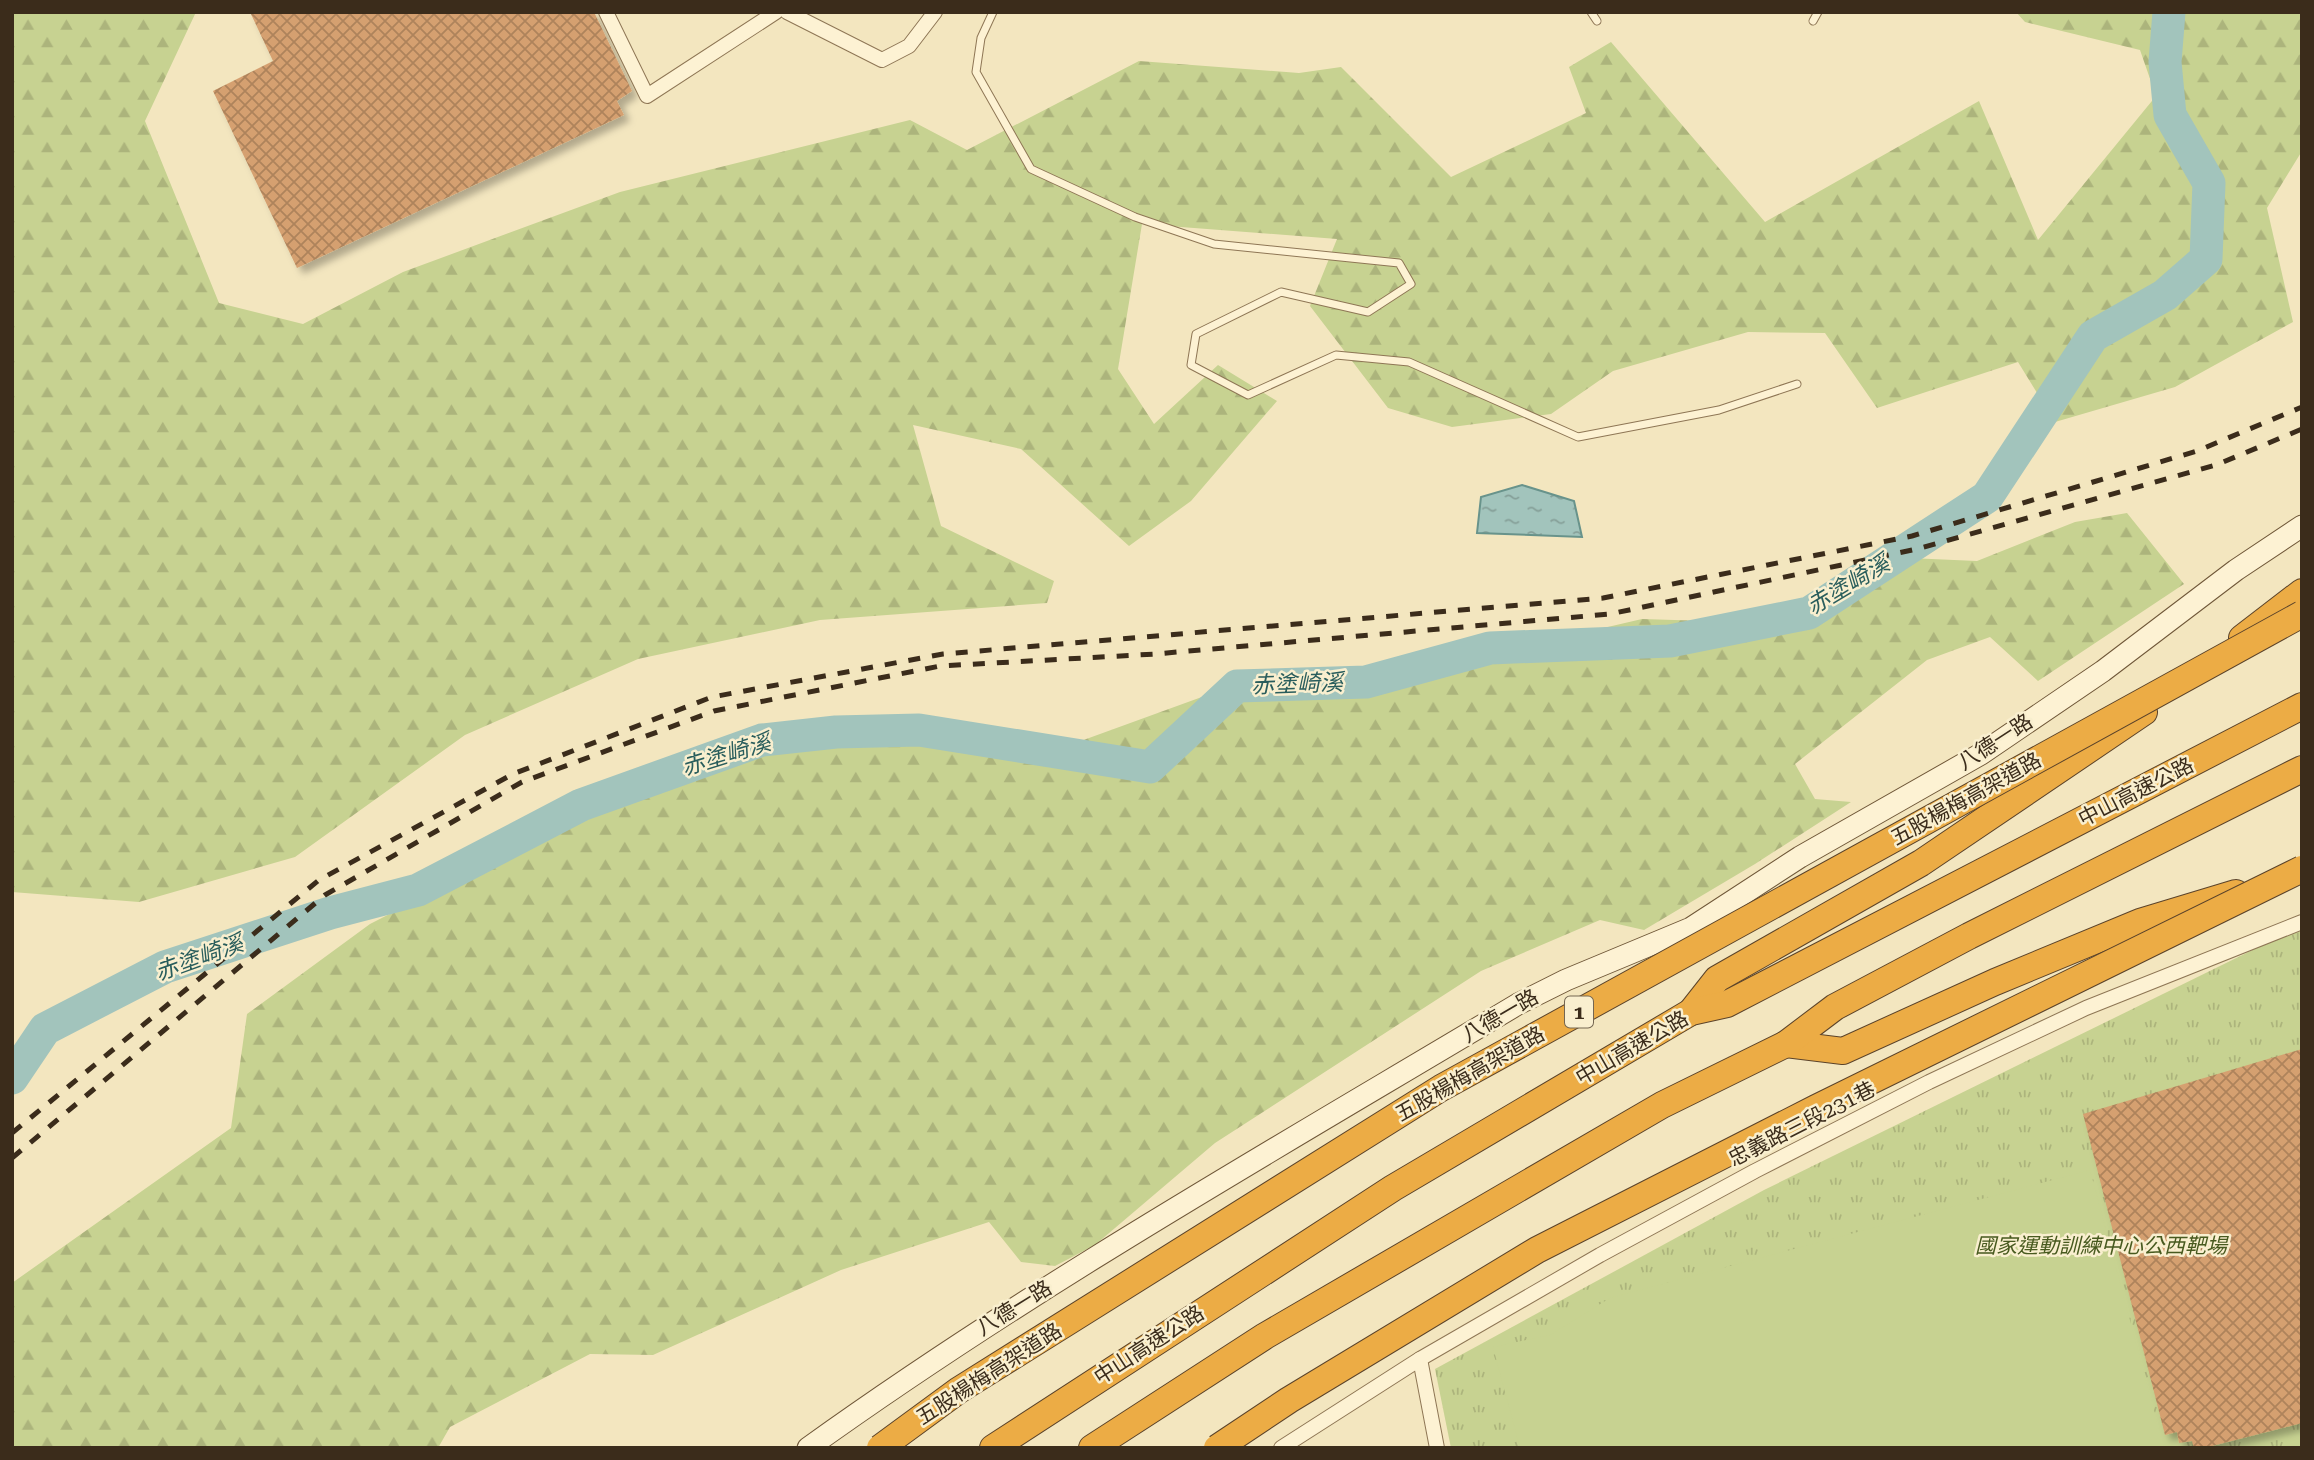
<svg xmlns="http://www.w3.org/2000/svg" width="2314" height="1460" viewBox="0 0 2314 1460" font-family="'Roboto Serif','Noto Sans TC',serif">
	<defs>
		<pattern id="forest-firs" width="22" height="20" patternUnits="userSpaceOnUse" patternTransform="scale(1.75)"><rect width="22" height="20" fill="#c7d291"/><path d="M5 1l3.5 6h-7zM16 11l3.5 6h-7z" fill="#acb47c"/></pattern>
		<pattern id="park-tufts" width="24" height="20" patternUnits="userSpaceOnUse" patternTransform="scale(1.75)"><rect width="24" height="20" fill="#c7d291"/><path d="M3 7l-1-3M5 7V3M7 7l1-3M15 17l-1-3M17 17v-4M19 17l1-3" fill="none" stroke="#acb47c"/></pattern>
		<pattern id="water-ripples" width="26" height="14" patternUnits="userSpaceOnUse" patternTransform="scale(1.75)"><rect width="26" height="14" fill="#a2c4bc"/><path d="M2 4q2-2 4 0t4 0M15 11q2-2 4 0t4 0" fill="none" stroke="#859f98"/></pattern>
		<pattern id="building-cross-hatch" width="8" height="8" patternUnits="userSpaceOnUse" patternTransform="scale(1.75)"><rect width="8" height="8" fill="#d5a070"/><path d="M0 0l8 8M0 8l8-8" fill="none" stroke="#ae835b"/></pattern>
		<filter id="shadow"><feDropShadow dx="6" dy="6" stdDeviation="3.5" flood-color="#0004"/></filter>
	</defs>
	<rect width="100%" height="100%" fill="#f3e6bf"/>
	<g fill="url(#forest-firs)">
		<path d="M12 12H196L145 121 219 303 303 324 403 272 620 192 910 120 967 150 1139 61 1299 73 1341 67 1451 177 1586 113 1569 67 1611 42 1765 222 1979 101 2038 240 2156 96 2140 50 2025 22 2016 12H2302V151L2267 208 2293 322 2175 387 2055 422 2018 362 1877 408 1825 333 1748 332 1613 371 1551 414 1452 427 1388 408 1310 306 1337 239 1142 224 1118 369 1154 424 1218 365 1277 401 1191 501 1129 546 1021 449 913 425 941 526 1054 581 1047 603 820 620 638 659 465 735 295 857 139 902 12 892Z"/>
		<path d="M2127 513 2184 584 2038 681 1990 637 1927 660 1795 764 1815 799 1851 802 1755 864 1644 930 1600 920 1481 971 1215 1143 1095 1245 1055 1266 1021 1262 989 1222 841 1270 653 1355 590 1354 450 1427 438 1448H12V1283L231 1128 247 1014 370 924 599 807 824 730 1067 746 1210 694 1475 658 1642 619 1803 624 1886 557 1977 561 2075 522Z"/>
	</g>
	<path fill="url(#park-tufts)" d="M2302 931V1448H1451L1435 1369 1764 1190 2279 937Z"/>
	<path fill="#c7d291" d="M2090 1170 2164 1448H1520L1493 1347 1550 1335 1610 1298Z"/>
	<path fill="url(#water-ripples)" stroke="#68938b" stroke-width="2" d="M1522 485 1574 501 1582 537 1477 533 1481 497Z"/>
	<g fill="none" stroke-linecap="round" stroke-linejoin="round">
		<path stroke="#a2c4bc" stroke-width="33" d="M12 1078 45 1029 165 967 330 913 418 890 581 805 762 740 836 732 919 730 1150 767 1237 686 1366 682 1490 648 1670 641 1809 613 1987 497 2093 336 2165 295 2206 259 2209 183 2170 115 2165 62 2169 12"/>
	</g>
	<g fill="url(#building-cross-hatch)" filter="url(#shadow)">
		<path d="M250 12H594L632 91 617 101 624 115 297 268 213 91 273 61Z"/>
		<path d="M2302 1049V1423L2204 1448H2194L2192 1441 2179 1443 2177 1432 2165 1435 2083 1114Z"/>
	</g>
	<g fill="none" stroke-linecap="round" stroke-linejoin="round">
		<defs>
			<g id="lane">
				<path d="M993 12 981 38 976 72 1031 169 1135 217 1214 244 1399 263 1411 284 1368 312 1281 292 1196 334 1191 365 1248 395 1336 355 1409 362 1578 437 1719 410 1797 384"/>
				<path d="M1591 12 1597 21"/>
				<path d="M1813 21 1818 12"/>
			</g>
			<g id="street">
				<path d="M606 12 647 96 776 12"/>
				<path d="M787 12 882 60 909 46 935 12"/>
				<path d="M1420 1359 1437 1448"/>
				<path d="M1281 1448 1420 1359 1600 1255 1755 1171 1929 1082 2086 1008 2302 922"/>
			</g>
			<path id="secondary" d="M808 1448C1035 1285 1279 1147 1518 1004L1566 980 1691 928 1800 857 1981 754 2103 671 2236 570 2302 526"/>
			<g id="highway">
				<path d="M2242 638 2302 592"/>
				<path d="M1691 1012 1717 979 1921 863 2144 712"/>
				<path d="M1786 1044 1843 1051 1995 982 2140 922 2236 893"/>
				<path d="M993 1448 1393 1188 1691 1012 1727 1004 2302 706"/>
				<path d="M1092 1448 1265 1336 1662 1105 1786 1044 1835 1007 1969 936 2302 769"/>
			</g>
		</defs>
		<use href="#lane" stroke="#8e7655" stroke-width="9"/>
		<use href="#street" stroke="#8e7655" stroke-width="16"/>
		<use href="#secondary" stroke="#6f5738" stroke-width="23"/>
		<use href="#highway" stroke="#5b432a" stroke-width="28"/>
		<use href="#lane" stroke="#fdf2d3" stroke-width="7"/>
		<use href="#street" stroke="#fdf2d3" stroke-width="14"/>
		<use href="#secondary" stroke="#fdf2d3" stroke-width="21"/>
		<use href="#highway" stroke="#ecac45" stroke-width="26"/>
		<g stroke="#3b2c1b" stroke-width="5" stroke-dasharray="12 12" stroke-linecap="butt">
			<path d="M12 1133 319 880 513 774 712 697 943 654 1603 598 1912 536 2197 451 2302 407"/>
			<path d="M12 1158 325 895 522 782 714 711 940 666 1155 654 1610 614 1917 549 2216 465 2302 429"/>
		</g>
		<defs>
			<g id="highway-bridge">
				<path d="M880 1448 959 1390 1441 1088 2302 614"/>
				<path d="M1217 1448 1289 1400 1537 1250 1816 1108 2302 869"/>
			</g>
		</defs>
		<use href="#highway-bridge" stroke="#5b432a" stroke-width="28" stroke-linecap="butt"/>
		<use href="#highway-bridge" stroke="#ecac45" stroke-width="26"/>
	</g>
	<g text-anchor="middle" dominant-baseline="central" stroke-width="5" stroke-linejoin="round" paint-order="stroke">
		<rect fill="#f9efcf" stroke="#746651" stroke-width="2" x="1565" y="996.5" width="28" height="31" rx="5"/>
		<g font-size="19" font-weight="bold" fill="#3b2c1b">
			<text x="1579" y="1012">1</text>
		</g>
		<g font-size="21" fill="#3b2c1b" stroke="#f9efcf">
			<text transform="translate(1995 742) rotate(-33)">八德一路</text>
			<text transform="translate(2136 792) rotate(-27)">中山高速公路</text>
			<text transform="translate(1966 799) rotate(-29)">五股楊梅高架道路</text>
			<text transform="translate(1500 1016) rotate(-30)">八德一路</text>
			<text transform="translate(1632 1048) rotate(-30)">中山高速公路</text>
			<text transform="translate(1470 1074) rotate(-30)">五股楊梅高架道路</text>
			<text transform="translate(1802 1124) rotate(-27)">忠義路三段231巷</text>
			<text transform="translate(1014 1308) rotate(-32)">八德一路</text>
			<text transform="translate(1149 1345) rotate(-33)">中山高速公路</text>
			<text transform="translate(989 1374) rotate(-33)">五股楊梅高架道路</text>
		</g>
		<g font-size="21" font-style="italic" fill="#485a1f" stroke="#f9efcf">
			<text x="2101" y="1246">國家運動訓練中心公西靶場</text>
		</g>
		<g font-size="23" font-style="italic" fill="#295d5c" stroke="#f9efcf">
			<text transform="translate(1848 585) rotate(-31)">赤塗崎溪</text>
			<text transform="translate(1297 684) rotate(-2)">赤塗崎溪</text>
			<text transform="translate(726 755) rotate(-17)">赤塗崎溪</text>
			<text transform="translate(199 958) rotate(-20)">赤塗崎溪</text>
		</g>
	</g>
	<rect width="2314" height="1460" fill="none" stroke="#3b2c1b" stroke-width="28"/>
</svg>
